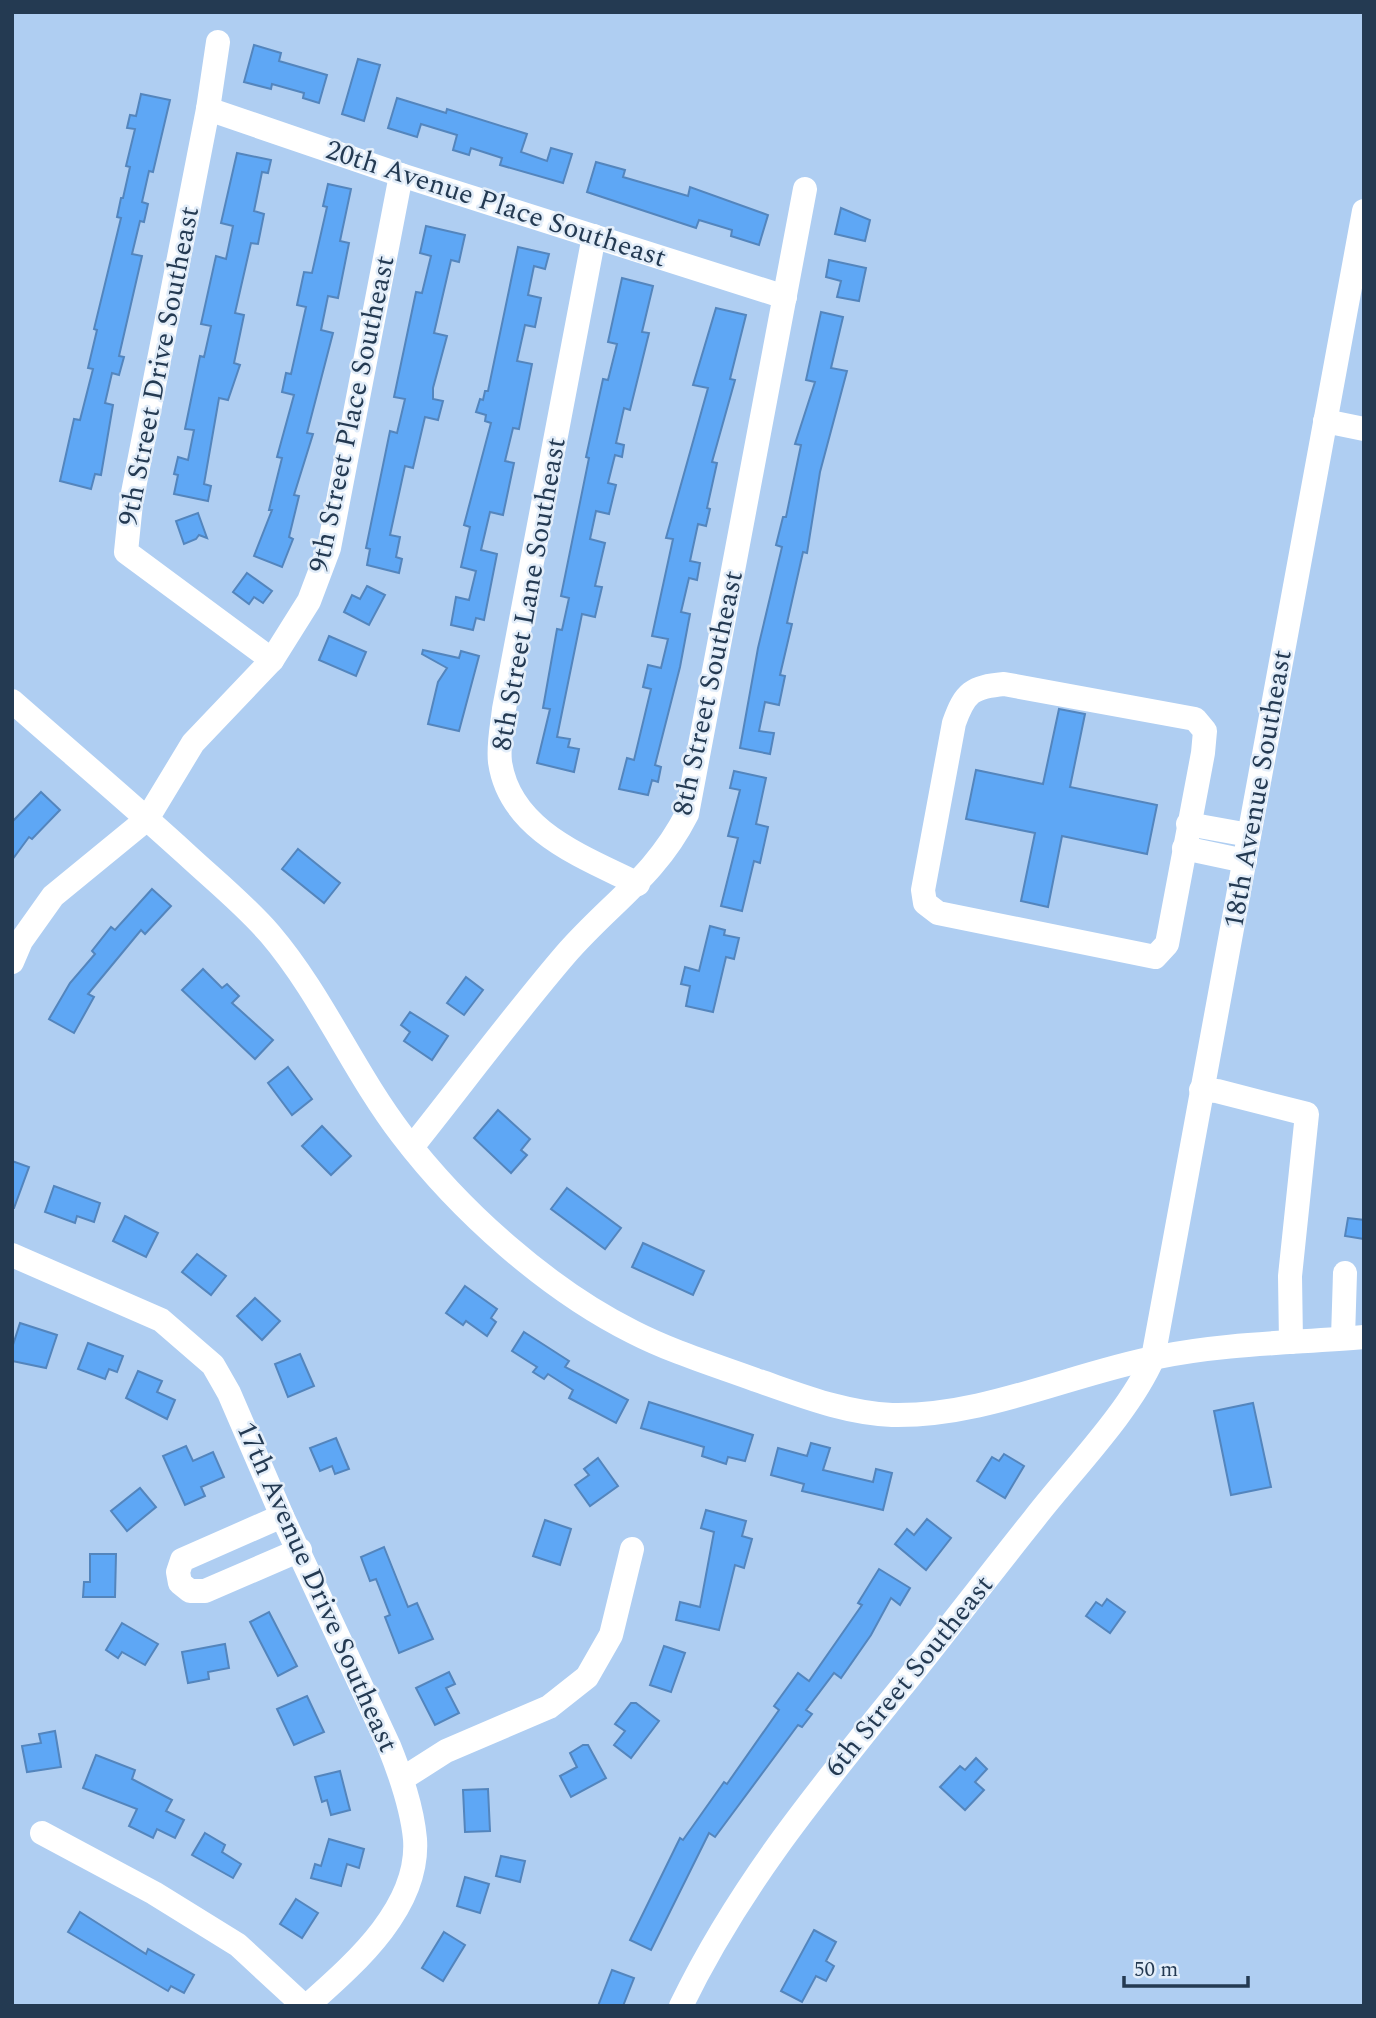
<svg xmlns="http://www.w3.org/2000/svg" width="1376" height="2018" viewBox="0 0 1376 2018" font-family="Spectral,serif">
	<rect width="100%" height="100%" fill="#afcef2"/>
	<g fill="#5ea7f5" stroke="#5385bd" stroke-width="2">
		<path d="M254 45 281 53 279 61 327 75 319 103 303 98 304 93 272 84 271 89 244 82Z"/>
		<path d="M358 59 380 65 364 121 342 114Z"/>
		<path d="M141 94 170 100 153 172 149 171 142 202 148 204 144 222 140 221 132 254 142 256 119 356 124 357 119 375 112 373 105 403 113 405 101 475 95 474 91 489 60 481 74 419 80 420 93 369 88 368 97 330 94 329 121 218 117 217 121 198H123L130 167 126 166 135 129 127 128 130 115 136 116Z"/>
		<path d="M397 98 446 113 447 109 527 134 521 152 547 161 551 148 572 154 563 183 500 165 502 158 471 148 469 155 453 150 457 135 421 124 417 137 388 128Z"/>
		<path d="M237 153 271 160 268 173 262 172 254 211 264 214 258 244 251 243 235 313 244 315 234 363 240 365 228 400 219 398 204 484 211 486 208 501 174 494 178 475 174 474 178 457 188 460 194 430 185 429 200 356 204 357 211 326 201 324 216 256 226 259 233 226 221 223Z"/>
		<path d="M596 162 625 170 623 177 688 196 690 187 768 215 759 245 731 236 732 230 699 220 696 228 587 192Z"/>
		<path d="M328 184 351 189 340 241 349 243 338 298 328 296 321 330 333 333 307 433 313 434 294 495 299 496 289 537 293 539 282 567 254 556 272 510H269L282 458 277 457 294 395 282 392 286 373 291 374 306 307 297 305 304 272 312 273 327 207 323 206Z"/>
		<path d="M841 208 870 220 865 241 835 234Z"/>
		<path d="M426 226 465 235 459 262 451 260 434 333 447 336 433 388V399L443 401 438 420 425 417 413 468 405 466 390 535 400 537 396 557 402 559 399 573 367 565 370 549 366 548 390 431 397 433 405 399 394 397 416 292 422 293 431 256 420 253Z"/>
		<path d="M518 247 549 254 545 269 534 266 528 295 541 298 535 327 525 325 517 361 532 364 519 429 513 428 505 461 514 463 503 515 490 512 481 550 497 554 484 620 476 618 473 630 451 625 456 597 469 600 476 571 461 567 470 527 464 525 491 423 485 421 486 415 476 412 480 399 483 400 485 391H488Z"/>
		<path d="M829 260 866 268 859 301 837 297 841 281 826 277Z"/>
		<path d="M622 278 653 286 642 332 649 333 630 410 624 408 616 443 624 445 622 457 615 455 608 483 616 485 609 514 596 511 590 539 605 543 595 586 602 587 595 617 582 614 557 737 570 739 568 747 579 749 574 772 537 763 550 709 543 708 557 629 562 630 569 598 561 596 589 458 586 457 603 379 608 380 617 344 608 342Z"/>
		<path d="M716 308 746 315 730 379 735 380 712 462 717 463 707 508 710 509 706 526 698 524 690 561 700 563 697 580 689 578 681 612 690 614 680 667 655 765 661 767 658 782 652 780 648 795 619 789 627 758 634 760 651 689 643 687 648 665 661 668 668 639 652 636 673 539 666 538 708 388 693 385Z"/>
		<path d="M821 312 843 317 831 368 847 371 820 472 807 553 803 552 787 623 792 624 780 675 785 676 779 705 765 702 759 731 774 733 770 754 740 748 758 648 782 547 776 545 783 517H786L801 445 795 444 815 382 806 380Z"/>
		<path d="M198 513 207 538 199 535 196 539 184 544 176 521Z"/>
		<path d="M247 573 272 591 263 603 254 597 249 604 233 592Z"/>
		<path d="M367 586 385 595 369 625 344 612 352 595 360 599Z"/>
		<path d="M329 636 366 652 356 676 319 660Z"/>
		<path d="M423 650 459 658 461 651 479 656 459 731 428 724 438 682 447 668 422 654Z"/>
		<path d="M1059 709 1085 714 1070 787 1157 805 1147 854 1062 836 1048 907 1021 901 1035 833 966 819 976 770 1043 784Z"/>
		<path d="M734 771 766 778 756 824 768 827 760 863 754 861 742 911 721 906 738 838 728 836 740 790 730 788Z"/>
		<path d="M41 792 60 810 32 839 29 837 12 860V822Z"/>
		<path d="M298 849 340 883 324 903 282 869Z"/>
		<path d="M152 889 171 906 145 934 141 930 88 994 94 997 74 1033 49 1019 70 983 95 954 92 951 111 927 115 930Z"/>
		<path d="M710 926 725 930 724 935 739 938 734 959 726 957 713 1012 686 1006 690 986 681 984 685 967 699 971Z"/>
		<path d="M203 969 222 988 227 984 239 996 232 1003 273 1040 255 1059 182 990Z"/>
		<path d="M466 977 483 990 464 1015 447 1003Z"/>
		<path d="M410 1012 448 1036 432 1060 404 1041 410 1032 401 1025Z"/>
		<path d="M288 1067 312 1099 292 1115 268 1083Z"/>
		<path d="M498 1110 530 1139 521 1150 527 1155 511 1173 474 1138Z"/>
		<path d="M322 1126 351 1156 331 1175 302 1146Z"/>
		<path d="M12 1161 29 1167 14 1208H12Z"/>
		<path d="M54 1186 100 1203 94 1222 77 1216 75 1223 45 1212Z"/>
		<path d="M567 1188 621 1228 605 1249 551 1209Z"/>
		<path d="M125 1216 158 1233 146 1257 113 1241Z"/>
		<path d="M1348 1218 1364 1220V1239L1345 1236Z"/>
		<path d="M643 1243 704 1271 693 1295 632 1267Z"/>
		<path d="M197 1254 226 1276 211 1295 182 1272Z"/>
		<path d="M465 1286 497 1309 491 1318 496 1322 487 1336 466 1321 463 1325 446 1313Z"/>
		<path d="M255 1298 280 1321 262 1340 237 1316Z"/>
		<path d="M20 1323 57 1335 46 1368 12 1361V1348Z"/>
		<path d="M524 1332 569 1361 565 1367 628 1400 616 1423 569 1398 573 1390 548 1374 544 1379 533 1372 537 1367 512 1351Z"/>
		<path d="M88 1343 123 1356 117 1372 109 1369 105 1379 78 1369Z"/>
		<path d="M300 1354 314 1386 288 1397 275 1364Z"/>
		<path d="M138 1371 162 1381 157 1392 175 1400 167 1419 126 1398Z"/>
		<path d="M649 1402 753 1435 745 1461 728 1457 726 1464 702 1456 704 1447 641 1428Z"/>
		<path d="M1253 1403 1271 1487 1231 1495 1214 1411Z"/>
		<path d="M336 1438 349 1469 335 1474 332 1466 320 1471 310 1448Z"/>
		<path d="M811 1443 830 1448 823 1470 873 1482 876 1469 892 1473 883 1510 802 1491 804 1484 771 1475 778 1448 807 1456Z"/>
		<path d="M186 1446 193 1461 213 1452 224 1477 201 1487 205 1496 185 1505 163 1456Z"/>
		<path d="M1004 1454 1024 1466 1005 1498 977 1481 992 1457 999 1461Z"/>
		<path d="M598 1458 618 1486 590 1506 575 1485 589 1475 584 1469Z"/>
		<path d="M140 1488 156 1507 127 1531 111 1511Z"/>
		<path d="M706 1510 746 1521 742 1536 752 1539 744 1568 735 1565 719 1630 676 1620 680 1602 700 1607 714 1532 701 1528Z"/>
		<path d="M927 1519 951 1538 926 1570 895 1544 907 1529 914 1535Z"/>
		<path d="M545 1520 571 1529 560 1565 533 1556Z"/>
		<path d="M384 1547 408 1607 417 1603 433 1639 399 1653 385 1617 390 1615 376 1579 370 1581 361 1557Z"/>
		<path d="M90 1554H116L115 1597H83L84 1582H90Z"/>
		<path d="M879 1569 910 1588 900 1605 891 1598 871 1635 841 1678 834 1673 806 1710 812 1714 802 1727 798 1725 715 1837 709 1833 651 1950 630 1940 680 1838 683 1840 724 1782 727 1784 779 1710 774 1706 798 1673 809 1681 862 1605 858 1603Z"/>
		<path d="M1107 1599 1125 1612 1110 1633 1086 1616 1096 1602 1102 1606Z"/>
		<path d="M269 1612 297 1666 278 1676 250 1622Z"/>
		<path d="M122 1623 158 1644 145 1665 122 1652 118 1658 106 1650Z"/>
		<path d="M225 1644 229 1668 208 1672 209 1679 188 1683 182 1652Z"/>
		<path d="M664 1646 685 1653 671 1692 650 1685Z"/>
		<path d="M449 1672 455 1684 446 1688 459 1713 435 1725 416 1688Z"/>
		<path d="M307 1696 324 1732 294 1745 277 1709Z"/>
		<path d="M631 1703H636L659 1721 631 1758 614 1745 625 1731 615 1724Z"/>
		<path d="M55 1731 61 1767 27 1772 22 1746 41 1743 39 1734Z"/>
		<path d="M583 1745H588L606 1778 571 1797 560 1776 577 1767 570 1753Z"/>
		<path d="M96 1755 135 1770 132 1779 172 1800 166 1811 184 1820 175 1838 157 1829 153 1838 129 1826 137 1809 83 1788Z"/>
		<path d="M976 1758 987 1769 975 1782 984 1790 965 1810 940 1787 960 1766 965 1770Z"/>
		<path d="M340 1771 350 1810 331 1815 327 1800 322 1802 315 1777Z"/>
		<path d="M488 1789 490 1831 465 1832 463 1790Z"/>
		<path d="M205 1833 225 1845 222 1852 241 1864 233 1878 192 1855Z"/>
		<path d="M329 1839 364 1849 359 1868 347 1864 341 1886 311 1878 315 1864 321 1866Z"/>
		<path d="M501 1856 525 1861 520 1882 496 1876Z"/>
		<path d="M465 1877 489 1884 480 1913 457 1906Z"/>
		<path d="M296 1899 318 1913 302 1938 280 1924Z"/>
		<path d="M80 1912 146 1954 148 1949 194 1975 184 1993 171 1986 168 1991 68 1932Z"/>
		<path d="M814 1930 836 1942 826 1961 834 1966 826 1981 816 1976 802 2002 781 1991Z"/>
		<path d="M444 1932 465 1945 443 1981 422 1968Z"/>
		<path d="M612 1970 634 1978 623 2006H598Z"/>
	</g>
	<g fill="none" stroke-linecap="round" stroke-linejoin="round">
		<g stroke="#fff" stroke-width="24">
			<path d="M218 42 208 109 131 503 126 552 272 660"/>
			<path d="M208 109 401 175 785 297"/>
			<path d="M594 236 504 709C502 727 498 745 500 762 510 831 584 857 638 884"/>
			<path d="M1325 421 1364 429"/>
			<path d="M1004 684 1195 719 1205 731 1203 753 1167 944 1155 957 938 913 925 903 923 890 954 723C965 692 972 687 1004 684Z"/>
			<path d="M12 701C70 752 129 802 186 854 214 880 245 905 270 934 322 995 353 1071 402 1135 460 1211 547 1289 633 1332 672 1352 715 1365 756 1380 800 1395 844 1413 892 1415 983 1417 1070 1374 1158 1357 1226 1343 1295 1343 1364 1337"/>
			<path d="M1188 824 1249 835"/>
			<path d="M1184 848 1245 861"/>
			<path d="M12 962 21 941 53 896 147 819 193 743 272 660 309 601 329 548 401 175"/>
			<path d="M1201 1090 1217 1091 1307 1114 1290 1276 1291 1342"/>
			<path d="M412 1147C463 1083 512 1017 565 955 610 903 655 877 687 814L805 189"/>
			<path d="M12 1255 161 1320 213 1365 229 1393 282 1516 389 1746C401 1776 412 1807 415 1839 420 1908 353 1965 307 2006"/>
			<path d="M1343 1338 1345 1273"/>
			<path d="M282 1516 182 1560 178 1572 180 1583 190 1591H205L300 1550"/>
			<path d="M402 1779 446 1751 549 1707 587 1677 611 1635 632 1549"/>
			<path d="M42 1833 154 1893 238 1945 304 2006"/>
			<path d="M681 2006C739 1886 817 1792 900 1689 945 1633 989 1575 1034 1519 1071 1471 1129 1413 1153 1358L1364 211"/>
		</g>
	</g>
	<g text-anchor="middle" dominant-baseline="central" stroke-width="5" stroke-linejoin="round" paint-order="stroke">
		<g font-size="28" fill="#243a52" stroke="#e2edf9">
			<text transform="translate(496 204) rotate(18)">20th Avenue Place Southeast</text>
			<text transform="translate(159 366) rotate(-79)">9th Street Drive Southeast</text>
			<text transform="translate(352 414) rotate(-78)">9th Street Place Southeast</text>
			<text transform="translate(529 594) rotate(-80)">8th Street Lane Southeast</text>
			<text transform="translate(708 693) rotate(-78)">8th Street Southeast</text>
			<text transform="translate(1258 789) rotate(-80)">18th Avenue Southeast</text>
			<text transform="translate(317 1587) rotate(66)">17th Avenue Drive Southeast</text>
			<text transform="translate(909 1676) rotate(-51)">6th Street Southeast</text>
		</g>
	</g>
	<rect width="1376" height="2018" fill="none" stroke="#243a52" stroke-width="28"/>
	<path d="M1124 1976v10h124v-10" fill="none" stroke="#243a52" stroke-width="3.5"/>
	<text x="1134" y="1976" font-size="21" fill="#243a52" stroke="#e2edf9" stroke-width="5" paint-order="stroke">50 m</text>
</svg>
